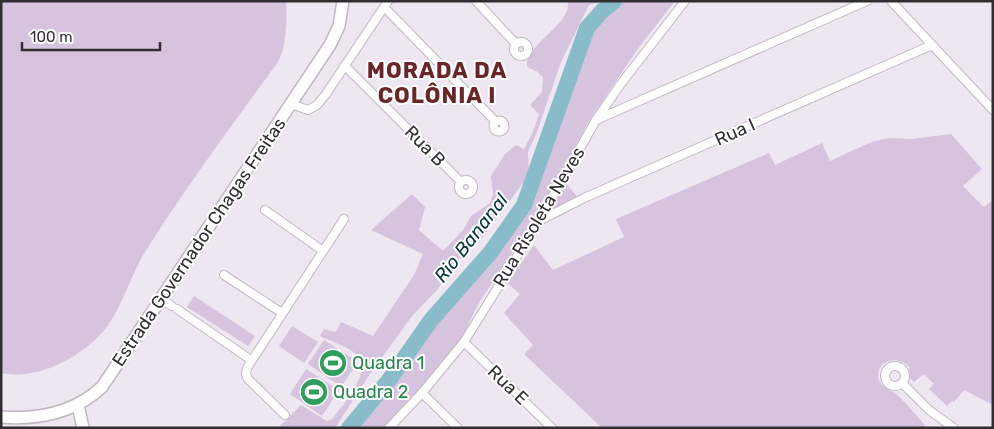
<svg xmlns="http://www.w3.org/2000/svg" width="994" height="429" viewBox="0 0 994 429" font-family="Rubik,sans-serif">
	<rect width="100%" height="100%" fill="#eee6f0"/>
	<g fill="#d6c3dd">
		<path d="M1 1H286C287 21 287 44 278 62 232 125 186 187 145 252 129 278 121 313 100 335 75 360 37 380 1 373Z"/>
		<path d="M568 1H602L589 5 561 62 537 132 528 152 529 175 480 241 456 262 437 290 412 316 370 374 335 428H278L301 405 325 420 328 421 333 418C344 403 378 367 352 351 343 345 330 341 320 336L324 329 336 332 341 322 373 336 414 275 423 254 371 230 412 194 425 207 419 230 443 251 463 230 471 216 490 203 493 194 491 176 493 173 505 154 516 145 524 149 532 134 539 114 530 105 542 92 543 78 538 72 527 67C524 49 559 30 566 13 568 10 568 5 568 1Z"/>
		<path d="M623 1H675L637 50 589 121 536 218 478 304 462 338 428 380 383 428H356L429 326 456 295 464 289 495 251 527 204 555 128 572 74 587 39 594 28 608 13Z"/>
		<path d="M951 134 982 169 963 186 984 207 993 200V405L964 390 954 402 952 401 947 406 929 389 934 384 924 374 914 382 910 378 909 367C900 356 878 358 878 376 879 387 889 389 896 394 901 397 925 425 927 428H602L524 354 533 345 504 313 520 294 507 283 534 245 553 270 624 237 616 219 769 153 775 165 822 143 830 161 869 143 887 138 911 139Z"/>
		<path d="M565 182 579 199 546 212Z"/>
		<path d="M194 296 255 336 248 346 187 307Z"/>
		<path d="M292 326 318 342 304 363 279 346Z"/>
		<path d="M324 340 358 362 341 387 308 364Z"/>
		<path d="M306 369 339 390 322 416 290 394Z"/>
	</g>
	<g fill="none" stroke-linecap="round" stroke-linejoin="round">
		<path stroke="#88bcc8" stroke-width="16" d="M349 428 389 380 431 320 490 253 524 205 587 28 602 11 614 1"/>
		<defs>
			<g id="minor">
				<path d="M476 1 516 44"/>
				<path d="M891 1 993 110"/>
				<path d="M385 8 496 122"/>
				<circle cx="521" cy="49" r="7"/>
				<path d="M346 67 461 182"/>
				<path d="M291 104 308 110 317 105 326 94 388 1"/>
				<path d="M596 120 867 1"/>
				<circle cx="499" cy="126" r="5.5"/>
				<circle cx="466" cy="187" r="7"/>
				<path d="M265 210 323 251"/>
				<path d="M539 221 584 198 932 45"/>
				<path d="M224 275 282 313"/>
				<path d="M162 299 172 306"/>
				<path d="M177 309 251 360"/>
				<path d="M464 342 552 428"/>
				<circle cx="895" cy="376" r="10"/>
				<path d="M902 383 929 410 954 428"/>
				<path d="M422 393 458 428"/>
				<path d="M285 415 248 379 246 374 247 368 344 219"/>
				<path d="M389 428 422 393 464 342 539 221 596 120 620 85 685 1"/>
			</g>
			<g id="secondary">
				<path d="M78 405 83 428"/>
				<path d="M1 417C39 420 74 413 102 387L330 45 339 26 343 1"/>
			</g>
		</defs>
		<use href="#minor" stroke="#c0b9c3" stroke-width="10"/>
		<use href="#secondary" stroke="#c0b9c3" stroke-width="14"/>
		<use href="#minor" stroke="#fff" stroke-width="8"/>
		<use href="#secondary" stroke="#fff" stroke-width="11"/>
	</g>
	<defs>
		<symbol id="stadium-disc" viewBox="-11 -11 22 22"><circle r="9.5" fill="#2e9e5b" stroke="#fff"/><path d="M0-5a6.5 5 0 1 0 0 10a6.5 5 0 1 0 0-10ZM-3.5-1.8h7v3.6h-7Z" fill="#fff"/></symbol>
	</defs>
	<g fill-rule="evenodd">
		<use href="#stadium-disc" x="317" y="347" width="32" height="32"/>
		<use href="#stadium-disc" x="298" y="376" width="32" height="32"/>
	</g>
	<g text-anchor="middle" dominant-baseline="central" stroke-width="4" stroke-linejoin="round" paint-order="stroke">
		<g font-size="18" fill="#302e31" stroke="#fff">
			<text transform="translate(735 132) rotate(-24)">Rua I</text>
			<text transform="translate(425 146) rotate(45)">Rua B</text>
			<text transform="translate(539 217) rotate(-59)">Rua Risoleta Neves</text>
			<text transform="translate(199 242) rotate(-56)">Estrada Governador Chagas Freitas</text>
			<text transform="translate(508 385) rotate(44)">Rua E</text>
		</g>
		<g font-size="18" fill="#27864d" stroke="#fff" text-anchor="start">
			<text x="352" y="363">Quadra 1</text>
			<text x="333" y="392">Quadra 2</text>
		</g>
		<g font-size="19" font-style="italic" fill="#03363f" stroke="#fff">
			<text transform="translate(471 238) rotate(-52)">Rio Bananal</text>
		</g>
		<g font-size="22" font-weight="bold" letter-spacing="1" fill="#6b2528" stroke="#fff">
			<text x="437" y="70">MORADA DA<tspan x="437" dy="25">COLÔNIA I</tspan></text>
		</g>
	</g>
	<rect width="994" height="429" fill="none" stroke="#302e31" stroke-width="5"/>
	<path d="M22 42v8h138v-8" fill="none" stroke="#302e31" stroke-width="2.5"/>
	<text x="30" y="42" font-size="15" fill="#302e31" stroke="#ffffff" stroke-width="4" paint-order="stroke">100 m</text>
</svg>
